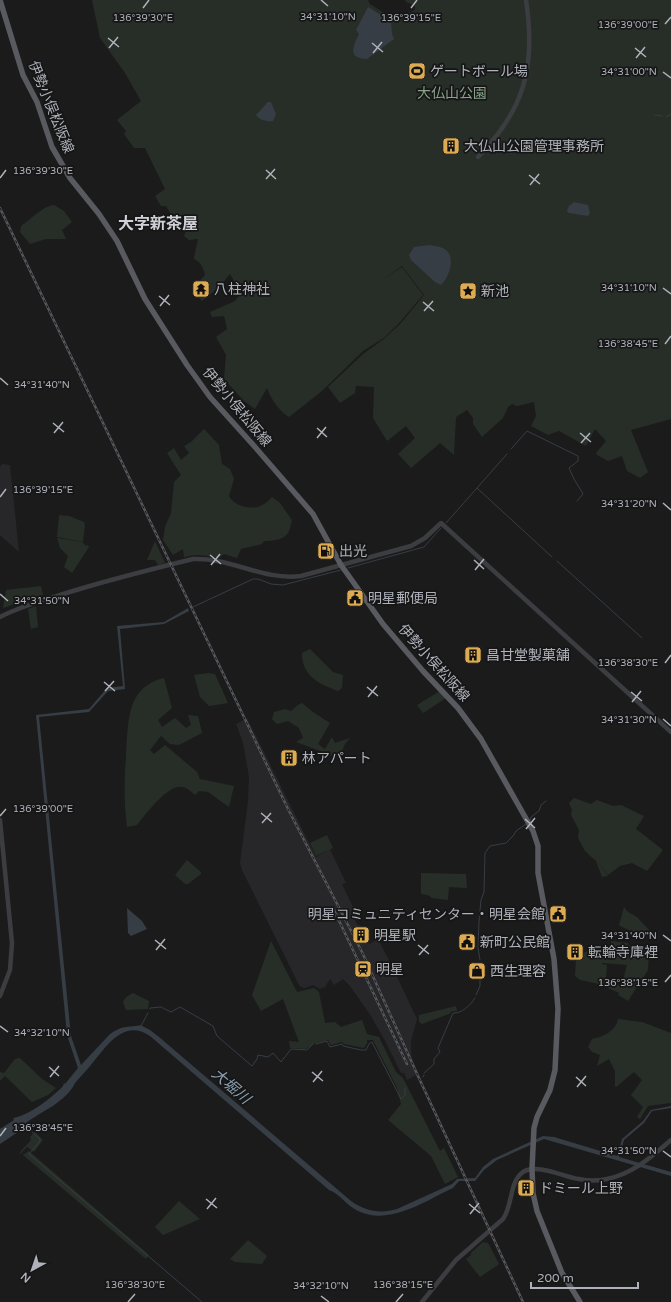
<svg xmlns="http://www.w3.org/2000/svg" width="671" height="1302" viewBox="0 0 671 1302" font-family="'Varela Round','Noto Sans JP',sans-serif">
	<rect width="100%" height="100%" fill="#1b1b1c"/>
	<g fill="#272729">
		<path d="M2 464 10 465 19 552 0 535V467Z"/>
		<path d="M247 718 316 857 330 849 346 883 342 884 354 909 351 912 358 926 360 925 369 944 378 939 389 960 417 1019 411 1041V1052L412 1060 418 1074 407 1080 404 1073H401L384 1039 371 1016 350 986 343 979 334 985 330 979 325 987 320 989 313 985 305 988 301 987 299 985 242 870 240 863 248 801 249 777 243 743 236 724Z"/>
	</g>
	<g fill="#272e28" fill-rule="evenodd">
		<path d="M92 0H368L370 4 395 20 403 15 415 10V6L406 2 405 0H671V419L631 430 648 472 640 478 627 471 622 456 608 461 597 455 596 453 606 441 595 429 586 446 559 431 548 435 531 426 536 416 534 402 517 406 512 404 508 407 503 418 482 437 473 424V418L467 410 456 417 454 455 440 443 411 468 398 454 415 438 406 426 387 441 373 418 374 387 356 386 355 393 340 403 328 387 363 354 384 339 401 323 424 295 402 266 382 280 402 267 423 295 400 322 384 338 363 351 322 391 289 417C279 411 271 399 267 388L255 409 244 401 224 379 226 355 216 337 227 329 224 316 212 317 210 312 235 301 241 293 230 274 219 287 202 301 192 289 205 275C204 269 200 261 194 259V257L198 239 189 240 184 236 188 225 180 218H173L166 206H161L155 196 165 189 145 148H134L124 134 126 131 117 120 141 101 125 73 100 38Z"/>
		<path d="M54 205 64 211 72 222 62 230 66 239H46L30 244 20 232 21 226C30 220 43 206 54 205Z"/>
		<path d="M204 429 219 445 222 464 230 469 234 479 229 496C234 506 252 511 262 505 266 504 269 500 272 497L280 503 292 520C291 524 290 530 288 533 284 540 272 541 264 541L262 544 241 549 237 558 224 554 219 558C207 555 195 554 184 557L183 549 173 555 163 540 165 527 171 513 174 482 181 475 167 453 174 448 181 460 189 453 184 446 191 442Z"/>
		<path d="M59 515 69 516 84 522 85 524 83 542 57 537Z"/>
		<path d="M57 538 82 542 86 546 88 545 89 547 72 573 64 567 68 556 60 548Z"/>
		<path d="M155 541 165 563 158 565 155 560H147Z"/>
		<path d="M41 586 43 595 3 608 6 590Z"/>
		<path d="M36 606 38 627 31 629 28 609Z"/>
		<path d="M310 649 333 672 343 675 342 688 338 691C319 684 302 676 302 653Z"/>
		<path d="M209 673 215 674 228 703 209 706 200 697 194 675Z"/>
		<path d="M164 678 172 708 158 720 162 727 175 718 186 728 191 725 188 715 198 716 202 733 179 745 170 744 161 736 150 750 154 754 165 745 197 772 200 779 234 786 229 807 208 792 199 791 195 795C192 792 186 787 182 787 168 784 145 815 137 825L127 827C124 803 124 780 126 756 127 739 127 714 135 699 142 687 151 681 164 678Z"/>
		<path d="M440 691 446 698 423 713 417 705Z"/>
		<path d="M302 703 313 712 330 723 318 744 325 749 332 737 335 743 350 738 345 744 339 758 296 742 303 738 299 728 288 721 277 724 272 719 274 712 285 709 291 711 298 705Z"/>
		<path d="M574 798 591 804 597 800 613 806 621 805 644 816 636 829 663 850 647 871 632 863 620 866 608 875 598 862 608 876 602 877 596 861 585 851 578 838 579 830 571 815 572 810 569 803Z"/>
		<path d="M327 835 333 848 316 856 310 843Z"/>
		<path d="M187 860 201 872V874L188 884H185L175 875Z"/>
		<path d="M421 873 466 874 467 888 449 887 448 900 432 898 428 895 421 894Z"/>
		<path d="M624 907 628 912 637 917 651 932C638 933 630 932 619 925Z"/>
		<path d="M271 941 297 992 314 988 319 992 325 1023 335 1022 341 1027 362 1020 367 1034 379 1037 396 1072 403 1078 440 1151 444 1148 458 1177 445 1184 431 1156 388 1120 401 1104 397 1088 373 1040H367V1043L364 1048 344 1044 342 1042 331 1045 328 1040 313 1044 306 1049 290 1048 289 1041 299 1042 283 999 261 1011 252 995Z"/>
		<path d="M611 941 628 943V945L649 947 648 970 628 1001 618 995 619 993 599 984 580 980 575 976 576 959 583 958V953L591 950 595 947H611ZM602 963 627 965 621 988 620 986 606 978 607 965 602 964Z"/>
		<path d="M133 993 149 1001 148 1009 126 1010 123 1002 126 997Z"/>
		<path d="M456 1006 457 1011H452L449 1014 422 1024 419 1022V1015Z"/>
		<path d="M618 1019 642 1022 671 1033V1103L648 1106 640 1119 637 1117 643 1107 631 1095 642 1080 634 1072 616 1087 615 1086V1071L609 1059 597 1066 600 1055 592 1052 588 1047 592 1039C603 1037 616 1031 618 1019Z"/>
		<path d="M20 1058 42 1079 56 1088 48 1095 32 1102 5 1076 0 1081V1072L4 1073 15 1059Z"/>
		<path d="M35 1132 43 1140 34 1152 27 1147 20 1154V1152L31 1140 30 1137Z"/>
		<path d="M29 1151 149 1255 146 1259 23 1155Z"/>
		<path d="M179 1201 200 1219 163 1235 155 1227Z"/>
		<path d="M248 1240 267 1256 262 1264 235 1262 230 1259Z"/>
		<path d="M483 1242 488 1243 499 1264 480 1277 466 1259 471 1255V1253Z"/>
	</g>
	<g fill="#363d44">
		<path d="M368 7 391 21 392 34 394 39 367 59C347 58 353 47 359 34L356 30Z"/>
		<path d="M268 102H271L276 114 273 121C267 122 259 120 256 115Z"/>
		<path d="M574 202 588 205 590 213 588 216 569 213 567 211 569 206Z"/>
		<path d="M429 245C434 246 440 246 444 249 457 255 449 278 441 285L435 282 411 260 409 255 414 247Z"/>
		<path d="M188 608 189 611 164 624 120 629 125 689 108 691 89 712 39 717 71 1036 81 1065 110 1034C125 1024 128 1028 142 1025V1026L150 1030 159 1037 351 1201C365 1211 380 1214 397 1209L452 1184 457 1179 475 1178 483 1167 493 1159 543 1136 554 1137 617 1156 622 1139 643 1121 651 1110 671 1106V1108L652 1111 644 1123 624 1140 619 1157 671 1172V1176L544 1139 497 1160 484 1170 475 1181H459L453 1188C425 1201 389 1226 358 1211 347 1206 340 1194 329 1190L150 1036C125 1019 109 1043 94 1061 88 1069 82 1075 75 1083 66 1102 42 1111 26 1123L25 1125 32 1131 31 1132 22 1125 18 1132 0 1144V1129L14 1120 13 1118C28 1116 53 1097 63 1086L64 1083 65 1084 78 1068 67 1035 36 715 89 709 107 688 123 686 117 626 164 622Z"/>
		<path d="M127 908 142 921 147 929 131 936 128 933Z"/>
	</g>
	<g fill="none" stroke-linecap="round" stroke-linejoin="round">
		<g stroke="#363d44" stroke-width="1">
			<path d="M655 115 662 116"/>
			<path d="M666 117 671 114"/>
			<path d="M511 449 527 431 578 456V461L569 468 574 479 582 492 583 494 577 501"/>
			<path d="M477 488 507 454"/>
			<path d="M446 523 477 488 552 557"/>
			<path d="M557 561 642 638"/>
			<path d="M348 568 424 547 441 528"/>
			<path d="M193 607 253 579H258L271 584 283 585 341 570"/>
			<path d="M530 821 531 817 539 811 541 805 546 801"/>
			<path d="M480 960 478 948 479 921 481 900 484 892 485 853 490 846 506 843 513 836 516 831 526 824"/>
			<path d="M476 995 480 986V966"/>
			<path d="M150 1009V1008L161 1007 171 1012 180 1007 213 1026 217 1036 252 1066 257 1059 258 1055 268 1057 273 1053 281 1062 291 1049 307 1050 313 1044"/>
			<path d="M141 1026 148 1013"/>
			<path d="M316 1044 327 1041 330 1047 342 1044 343 1046 361 1050H366L369 1044 372 1042 401 1099 405 1095V1088"/>
			<path d="M424 1073 434 1064V1059L440 1052 438 1048 453 1013C461 1014 471 1005 475 998"/>
			<path d="M423 1077 424 1075"/>
			<path d="M32 1132 40 1139V1141L29 1154 202 1302"/>
		</g>
		<g stroke="#3c3d41" stroke-width="4.5">
			<path d="M478 157C525 109 536 66 526 0"/>
			<path d="M0 617C19 607 40 601 60 595 104 581 148 570 193 559 230 557 263 581 301 576L411 546 425 538 441 523 671 732"/>
			<path d="M0 820 12 943 10 970 0 996"/>
			<path d="M422 1302 456 1260 503 1219C513 1205 509 1182 523 1172 537 1163 564 1177 579 1179 588 1181 598 1181 607 1179 633 1174 651 1157 671 1140"/>
		</g>
		<path stroke="#585a60" stroke-width="5.5" d="M0 0 23 75 37 102 52 147 70 178 99 214 117 241 145 299 187 365 210 397 255 447 313 514 341 565 383 624 423 671 458 708 481 739 533 831 538 846V873L554 959 558 1009 555 1070 550 1090 537 1117 534 1128 532 1169 533 1193 537 1211 562 1273 580 1302"/>
		<defs>
			<g id="rail">
				<path d="M0 208 288 809 362 952 418 1076 523 1302"/>
				<path d="M333 908 407 1064"/>
			</g>
		</defs>
		<use href="#rail" stroke="#55575c" stroke-width="2.5"/>
		<use href="#rail" stroke="#161617" stroke-width="1" stroke-dasharray="3" stroke-linecap="butt"/>
	</g>
	<path fill="none" stroke="#afb2ba" stroke-width="1.5" d="M321 0 328 6M143 8 149 0M411 8 417 0M665 24 671 17M108 38 119 47M372 43 383 52M109 48 118 37M635 48 646 57M373 53 382 42M636 58 645 47M663 72 671 78M266 170 276 179M529 175 540 184M0 178 6 170M266 179 275 169M530 185 539 174M663 288 671 294M159 296 170 305M423 302 434 311M160 306 169 295M424 311 433 301M665 344 671 336M0 378 8 385M53 423 64 432M317 428 327 437M54 433 63 422M580 433 591 442M317 438 326 427M581 443 590 433M0 497 6 489M663 503 671 510M210 555 221 564M474 560 484 569M211 565 220 554M475 570 484 559M0 594 8 601M665 663 671 655M104 682 115 691M367 687 378 696M105 691 114 681M631 692 642 701M368 697 377 686M632 702 641 691M663 719 671 726M261 813 272 822M0 816 6 809M525 819 535 828M262 823 271 813M526 829 535 818M663 935 671 941M155 940 166 949M418 945 429 954M156 950 165 939M419 955 428 945M665 982 671 975M0 1026 8 1032M49 1067 59 1076M312 1072 323 1081M50 1077 59 1066M576 1077 586 1086M313 1082 322 1071M577 1087 586 1076M0 1136 6 1128M663 1151 671 1157M206 1199 217 1208M469 1204 480 1213M207 1209 216 1198M470 1214 479 1203M321 1296 329 1302M128 1302 135 1294M396 1302 403 1294"/>
	<defs>
		<symbol id="stadium-square" viewBox="-11 -11 22 22"><rect x="-9" y="-9" width="18" height="18" rx="4" fill="#ddac52" stroke="#161617"/><path d="M0-5a6.5 5 0 1 0 0 10a6.5 5 0 1 0 0-10ZM-3.5-1.8h7v3.6h-7Z" fill="#111"/></symbol>
		<symbol id="building-square" viewBox="-11 -11 22 22"><rect x="-9" y="-9" width="18" height="18" rx="4" fill="#ddac52" stroke="#161617"/><path d="M-4-6H4V6H1V3H-1V6H-4ZM-2.5-4.3h1.7v1.8h-1.7ZM.8-4.3h1.7v1.8H.8ZM-2.5-1h1.7V.8h-1.7ZM.8-1h1.7V.8H.8Z" fill="#111"/></symbol>
		<symbol id="temple-square" viewBox="-11 -11 22 22"><rect x="-9" y="-9" width="18" height="18" rx="4" fill="#ddac52" stroke="#161617"/><path d="M0-6L5-2H3V0L6.5 2.5H4V6H1.5V3h-3V6H-4V2.5H-6.5L-3 0V-2H-5Z" fill="#111"/></symbol>
		<symbol id="sight-square" viewBox="-11 -11 22 22"><rect x="-9" y="-9" width="18" height="18" rx="4" fill="#ddac52" stroke="#161617"/><path d="M0-6L1.8-2.2L6-1.7L2.9 1.2L3.7 5.4L0 3.3L-3.7 5.4L-2.9 1.2L-6-1.7L-1.8-2.2Z" fill="#111"/></symbol>
		<symbol id="fuel-square" viewBox="-11 -11 22 22"><rect x="-9" y="-9" width="18" height="18" rx="4" fill="#ddac52" stroke="#161617"/><path d="M-5.5-6h7V0h2V4h1.3V-2.5L3-4.5l.8-.8L6-3V5H2.5V1h-1V6h-7ZM-4.2-4.7v3.2H.2V-4.7Z" fill="#111"/></symbol>
		<symbol id="civic-square" viewBox="-11 -11 22 22"><rect x="-9" y="-9" width="18" height="18" rx="4" fill="#ddac52" stroke="#161617"/><path d="M-.6-6.5H3V-4.5H.6V-3L4-1V1h2V6H-6V1h2V-1L-.6-3ZM-1.2 2.5V6h2.4V2.5Z" fill="#111"/></symbol>
		<symbol id="station-square" viewBox="-11 -11 22 22"><rect x="-9" y="-9" width="18" height="18" rx="4" fill="#ddac52" stroke="#161617"/><path d="M-3-6H3Q5-6 5-4V2Q5 4 3 4L4.5 6H3L1.5 4h-3L-3 6H-4.5L-3 4Q-5 4-5 2V-4Q-5-6-3-6ZM-3.5-4v3h7v-3ZM-3.5 1v1.5H-2V1ZM2 1v1.5H3.5V1Z" fill="#111"/></symbol>
		<symbol id="shop-square" viewBox="-11 -11 22 22"><rect x="-9" y="-9" width="18" height="18" rx="4" fill="#ddac52" stroke="#161617"/><path d="M-5-2.5h2.3a2.7 3.5 0 0 1 5.4 0H5L5.5 6h-11ZM-1.5-2.5h3a1.5 2.3 0 0 0-3 0Z" fill="#111"/></symbol>
	</defs>
	<g fill-rule="evenodd">
		<use href="#stadium-square" x="407" y="61" width="20" height="20"/>
		<use href="#building-square" x="441" y="136" width="20" height="20"/>
		<use href="#temple-square" x="191" y="279" width="20" height="20"/>
		<use href="#sight-square" x="458" y="281" width="20" height="20"/>
		<use href="#fuel-square" x="316" y="541" width="20" height="20"/>
		<use href="#civic-square" x="345" y="588" width="20" height="20"/>
		<use href="#building-square" x="463" y="645" width="20" height="20"/>
		<use href="#building-square" x="279" y="748" width="20" height="20"/>
		<use href="#civic-square" x="548" y="904" width="20" height="20"/>
		<use href="#building-square" x="351" y="925" width="20" height="20"/>
		<use href="#civic-square" x="457" y="932" width="20" height="20"/>
		<use href="#building-square" x="565" y="942" width="20" height="20"/>
		<use href="#station-square" x="353" y="959" width="20" height="20"/>
		<use href="#shop-square" x="467" y="961" width="20" height="20"/>
		<use href="#building-square" x="516" y="1178" width="20" height="20"/>
	</g>
	<g text-anchor="middle" dominant-baseline="central" stroke-width="3.5" stroke-linejoin="round" paint-order="stroke">
		<g font-size="14" fill="#afb2ba" stroke="#161617" text-anchor="start">
			<text x="430" y="71">ゲートボール場</text>
			<text x="464" y="146">大仏山公園管理事務所</text>
			<text x="214" y="289">八柱神社</text>
			<text x="481" y="291">新池</text>
			<text x="339" y="551">出光</text>
			<text x="368" y="598">明星郵便局</text>
			<text x="486" y="655">昌甘堂製菓舗</text>
			<text x="302" y="758">林アパート</text>
			<text x="545" y="914" text-anchor="end">明星コミュニティセンター・明星会館</text>
			<text x="374" y="935">明星駅</text>
			<text x="480" y="942">新町公民館</text>
			<text x="588" y="952">転輪寺庫裡</text>
			<text x="376" y="969">明星</text>
			<text x="490" y="971">西生理容</text>
			<text x="539" y="1188">ドミール上野</text>
		</g>
		<g font-size="14" fill="#88a389" stroke="#161617">
			<text x="452" y="93">大仏山公園</text>
		</g>
		<g font-size="14" fill="#afb2ba" stroke="#161617">
			<text transform="translate(51 107) rotate(68)">伊勢小俣松阪線</text>
			<text transform="translate(237 407) rotate(50)">伊勢小俣松阪線</text>
			<text transform="translate(434 663) rotate(48)">伊勢小俣松阪線</text>
		</g>
		<g font-size="15" font-style="italic" fill="#8a9fb1" stroke="#161617">
			<text transform="translate(231 1086) rotate(41)">大堀川</text>
		</g>
		<g font-size="16" font-weight="bold" fill="#cfd1d7" stroke="#161617">
			<text x="158" y="224">大字新茶屋</text>
		</g>
	</g>
	<g font-size="10" text-anchor="middle" fill="#afb2ba" stroke="#161617" stroke-width="3.5" stroke-linejoin="round" paint-order="stroke">
		<text x="328" y="20">34°31'10"N</text>
		<text x="143" y="21">136°39'30"E</text>
		<text x="411" y="21">136°39'15"E</text>
		<text x="628" y="28">136°39'00"E</text>
		<text x="629" y="75">34°31'00"N</text>
		<text x="43" y="174">136°39'30"E</text>
		<text x="629" y="291">34°31'10"N</text>
		<text x="628" y="347">136°38'45"E</text>
		<text x="42" y="388">34°31'40"N</text>
		<text x="43" y="493">136°39'15"E</text>
		<text x="629" y="507">34°31'20"N</text>
		<text x="42" y="604">34°31'50"N</text>
		<text x="628" y="666">136°38'30"E</text>
		<text x="629" y="723">34°31'30"N</text>
		<text x="43" y="812">136°39'00"E</text>
		<text x="629" y="939">34°31'40"N</text>
		<text x="628" y="986">136°38'15"E</text>
		<text x="42" y="1036">34°32'10"N</text>
		<text x="43" y="1131">136°38'45"E</text>
		<text x="629" y="1154">34°31'50"N</text>
		<text x="135" y="1288">136°38'30"E</text>
		<text x="403" y="1288">136°38'15"E</text>
		<text x="321" y="1289">34°32'10"N</text>
	</g>
	<g transform="translate(32 1270) rotate(220)" stroke="#161617" stroke-width="3" paint-order="stroke">
	<path d="M0-3L7 15L0 10L-7 15Z" fill="#afb2ba"/>
	<text y="-6" font-size="11" font-weight="bold" text-anchor="middle" fill="#afb2ba">N</text>
	</g>
	<path d="M531 1282v6h107v-6" fill="none" stroke="#afb2ba" stroke-width="2"/>
	<text x="537" y="1282" font-size="12" fill="#afb2ba" stroke="#161617" stroke-width="3" paint-order="stroke">200 m</text>
</svg>
